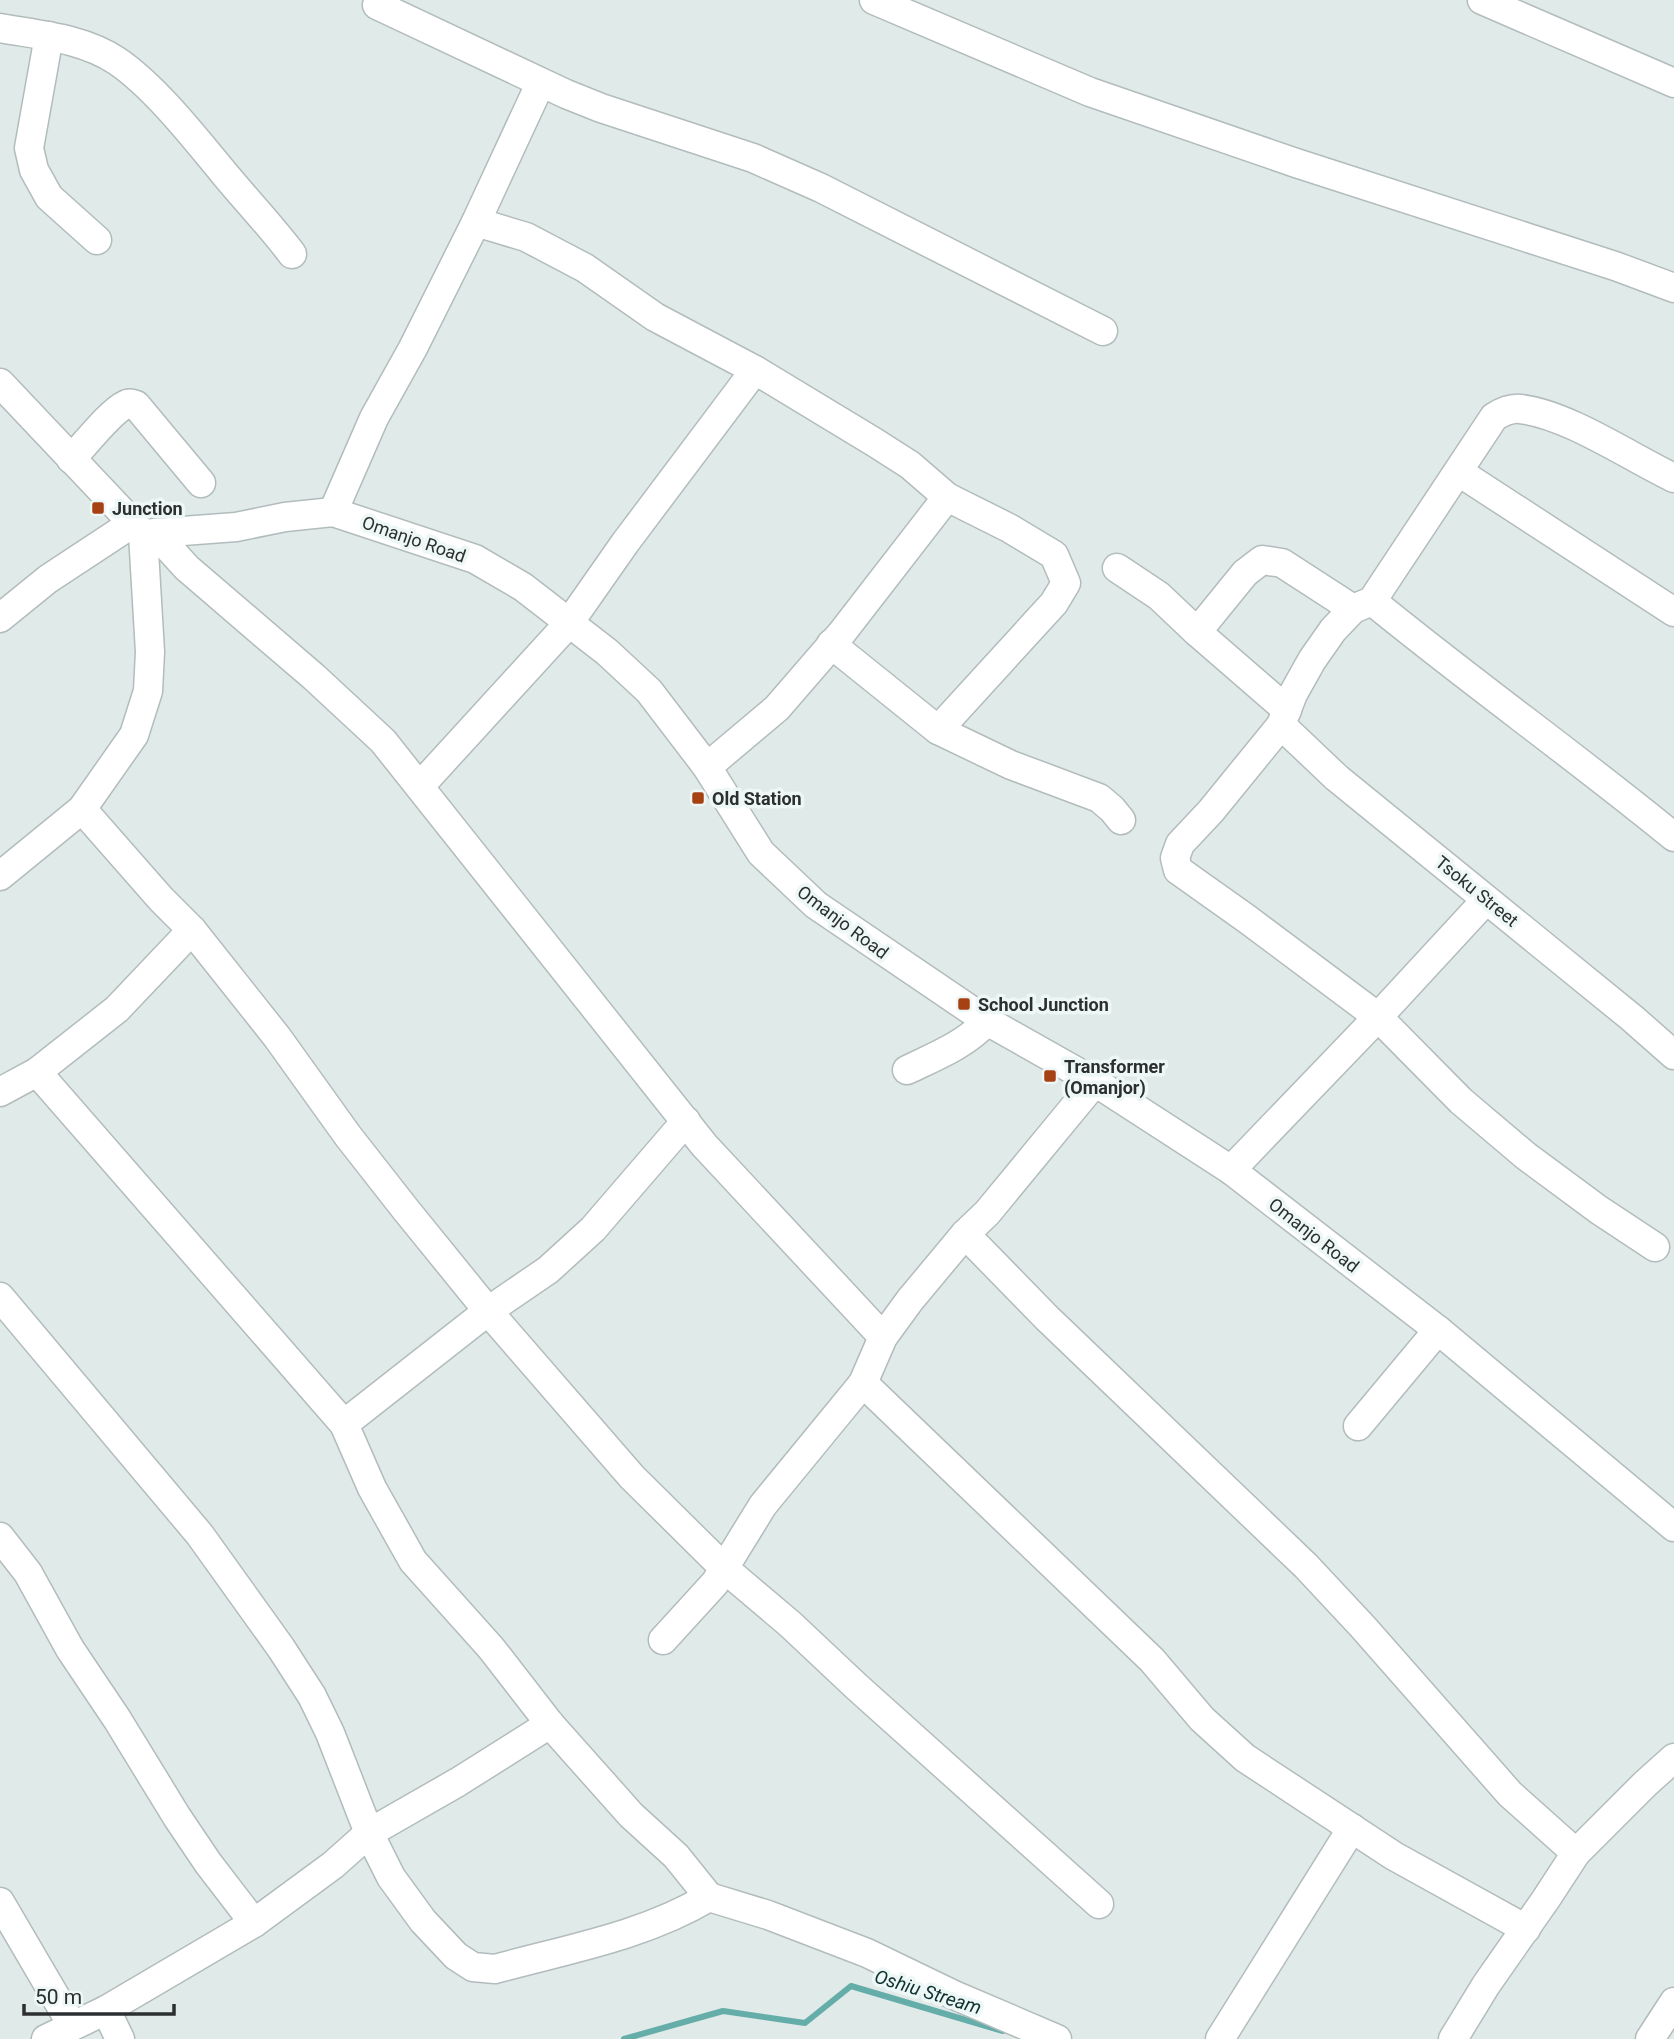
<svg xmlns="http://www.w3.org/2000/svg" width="1674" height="2039" viewBox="0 0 1674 2039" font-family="Roboto,sans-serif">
	<rect width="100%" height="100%" fill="#e0eae9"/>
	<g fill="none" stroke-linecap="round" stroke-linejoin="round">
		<path stroke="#65ada9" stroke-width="6" d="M624 2039 723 2011 805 2023 851 1986 1003 2031"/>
		<defs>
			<g id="minor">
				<path d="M874 0 1090 92 1296 163 1615 266 1674 288"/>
				<path d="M1482 0 1674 83"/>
				<path d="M377 5 566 94 601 108 753 158 821 188 1103 331"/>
				<path d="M0 28C39 35 83 38 117 61 155 87 194 137 223 172 246 200 271 226 292 254"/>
				<path d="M49 36 29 148 34 170 49 197 97 240"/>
				<path d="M476 222 526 237 585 268 655 317 755 370 874 442 910 465 947 497 1009 528 1054 555 1066 583 1054 603 938 730"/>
				<path d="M0 383 143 534"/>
				<path d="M71 459C83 447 111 411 125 405 130 402 131 404 136 405L201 483"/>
				<path d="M1459 472 1674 612"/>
				<path d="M333 512 374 418 413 348 476 222 540 84"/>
				<path d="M155 533 187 568 314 677 383 741 704 1145 883 1337"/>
				<path d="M143 534 236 527 285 517 333 512 475 559 523 587 607 652 649 691 707 767 761 853 816 905 987 1021 1095 1082 1231 1170 1438 1330 1674 1527"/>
				<path d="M1117 568 1159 596 1197 632 1287 710"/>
				<path d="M1372 601C1471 682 1575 756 1674 837"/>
				<path d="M0 618 48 579 133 523"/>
				<path d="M1197 632 1245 573 1262 560 1282 563 1353 609"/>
				<path d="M831 644 938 730 1011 765 1099 798 1112 809 1121 820"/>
				<path d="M1281 725 1337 778 1632 1018 1674 1055"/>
				<path d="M707 767 777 708 841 634 947 497"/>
				<path d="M420 786 569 623 625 543 755 370"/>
				<path d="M82 809 161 899 192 930 277 1037 348 1136 406 1210 488 1311 632 1477 725 1569 790 1624 857 1687 1099 1904"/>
				<path d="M0 876 82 809 134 735 148 691 150 652 143 534"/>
				<path d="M907 1070C936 1056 965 1045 987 1021"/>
				<path d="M37 1072 344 1424 372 1488 413 1561 491 1648 550 1724 631 1815 676 1856 709 1897 768 1915 867 1953 954 1995 1057 2039"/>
				<path d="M0 1092 37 1072 117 1009 192 930"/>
				<path d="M1231 1170 1378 1017 1486 900"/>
				<path d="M965 1234 1047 1318 1306 1566 1363 1627 1510 1794 1576 1853"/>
				<path d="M1655 1247 1599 1210 1526 1156 1461 1101 1378 1017 1247 919 1178 870 1175 858 1180 844 1211 811 1281 725 1293 694 1312 660 1333 630 1353 609 1372 601 1494 417C1502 412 1510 408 1520 409 1567 414 1630 457 1674 478"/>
				<path d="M0 1297 200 1535 281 1648 312 1696 330 1733 369 1833 391 1877 423 1921 456 1956 473 1967 495 1969C568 1949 644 1936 709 1897"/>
				<path d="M863 1383 1152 1660 1202 1719 1245 1758 1394 1856 1526 1929"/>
				<path d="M344 1424 488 1311 548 1270 593 1229 686 1121"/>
				<path d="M1358 1426 1438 1330"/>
				<path d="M0 1537 28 1573 70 1649 117 1719 177 1817 208 1863 254 1923"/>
				<path d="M663 1640 715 1583 763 1505 863 1383 883 1337 910 1300 965 1234 987 1213 1095 1082"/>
				<path d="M0 1902 72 2025"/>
				<path d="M106 2010 120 2039"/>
				<path d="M46 2039 106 2010 254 1923 333 1865 369 1833 458 1782 550 1724"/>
				<path d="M1220 2039 1352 1828"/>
				<path d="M1453 2039 1486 1985 1546 1899 1576 1853 1645 1784 1674 1758"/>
				<path d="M1650 2039 1674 2002"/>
			</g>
		</defs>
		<use href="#minor" stroke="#b3bcbc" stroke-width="31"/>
		<use href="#minor" stroke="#fff" stroke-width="28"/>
	</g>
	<g fill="#a64113" stroke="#edf7f6" stroke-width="2.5">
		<rect x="91" y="501" width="14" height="14" rx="3.5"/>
		<rect x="691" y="791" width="14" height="14" rx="3.5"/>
		<rect x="957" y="997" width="14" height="14" rx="3.5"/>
		<rect x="1043" y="1069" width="14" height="14" rx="3.5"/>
	</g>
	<g text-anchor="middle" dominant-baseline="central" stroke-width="7" stroke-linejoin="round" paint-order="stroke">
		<g font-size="18" font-weight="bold" fill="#2b2f2f" stroke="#edf7f6" text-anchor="start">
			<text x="112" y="508">Junction</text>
			<text x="712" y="798">Old Station</text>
			<text x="978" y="1004">School Junction</text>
			<text x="1064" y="1066">Transformer<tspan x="1064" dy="21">(Omanjor)</tspan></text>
		</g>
		<g font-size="18" fill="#2b2f2f" stroke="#edf7f6">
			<text transform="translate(414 539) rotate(19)">Omanjo Road</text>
			<text transform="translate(1477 891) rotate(39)">Tsoku Street</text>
			<text transform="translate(843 922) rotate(37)">Omanjo Road</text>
			<text transform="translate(1314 1235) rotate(38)">Omanjo Road</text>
		</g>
		<g font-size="19" font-style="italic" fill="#0d3230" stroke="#edf7f6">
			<text transform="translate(928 1992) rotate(17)">Oshiu Stream</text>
		</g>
	</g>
	<path d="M24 2004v10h150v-10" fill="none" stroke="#2b2f2f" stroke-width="3.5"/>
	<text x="35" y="2004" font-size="21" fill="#2b2f2f" stroke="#edf7f6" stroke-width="5" paint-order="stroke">50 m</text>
</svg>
